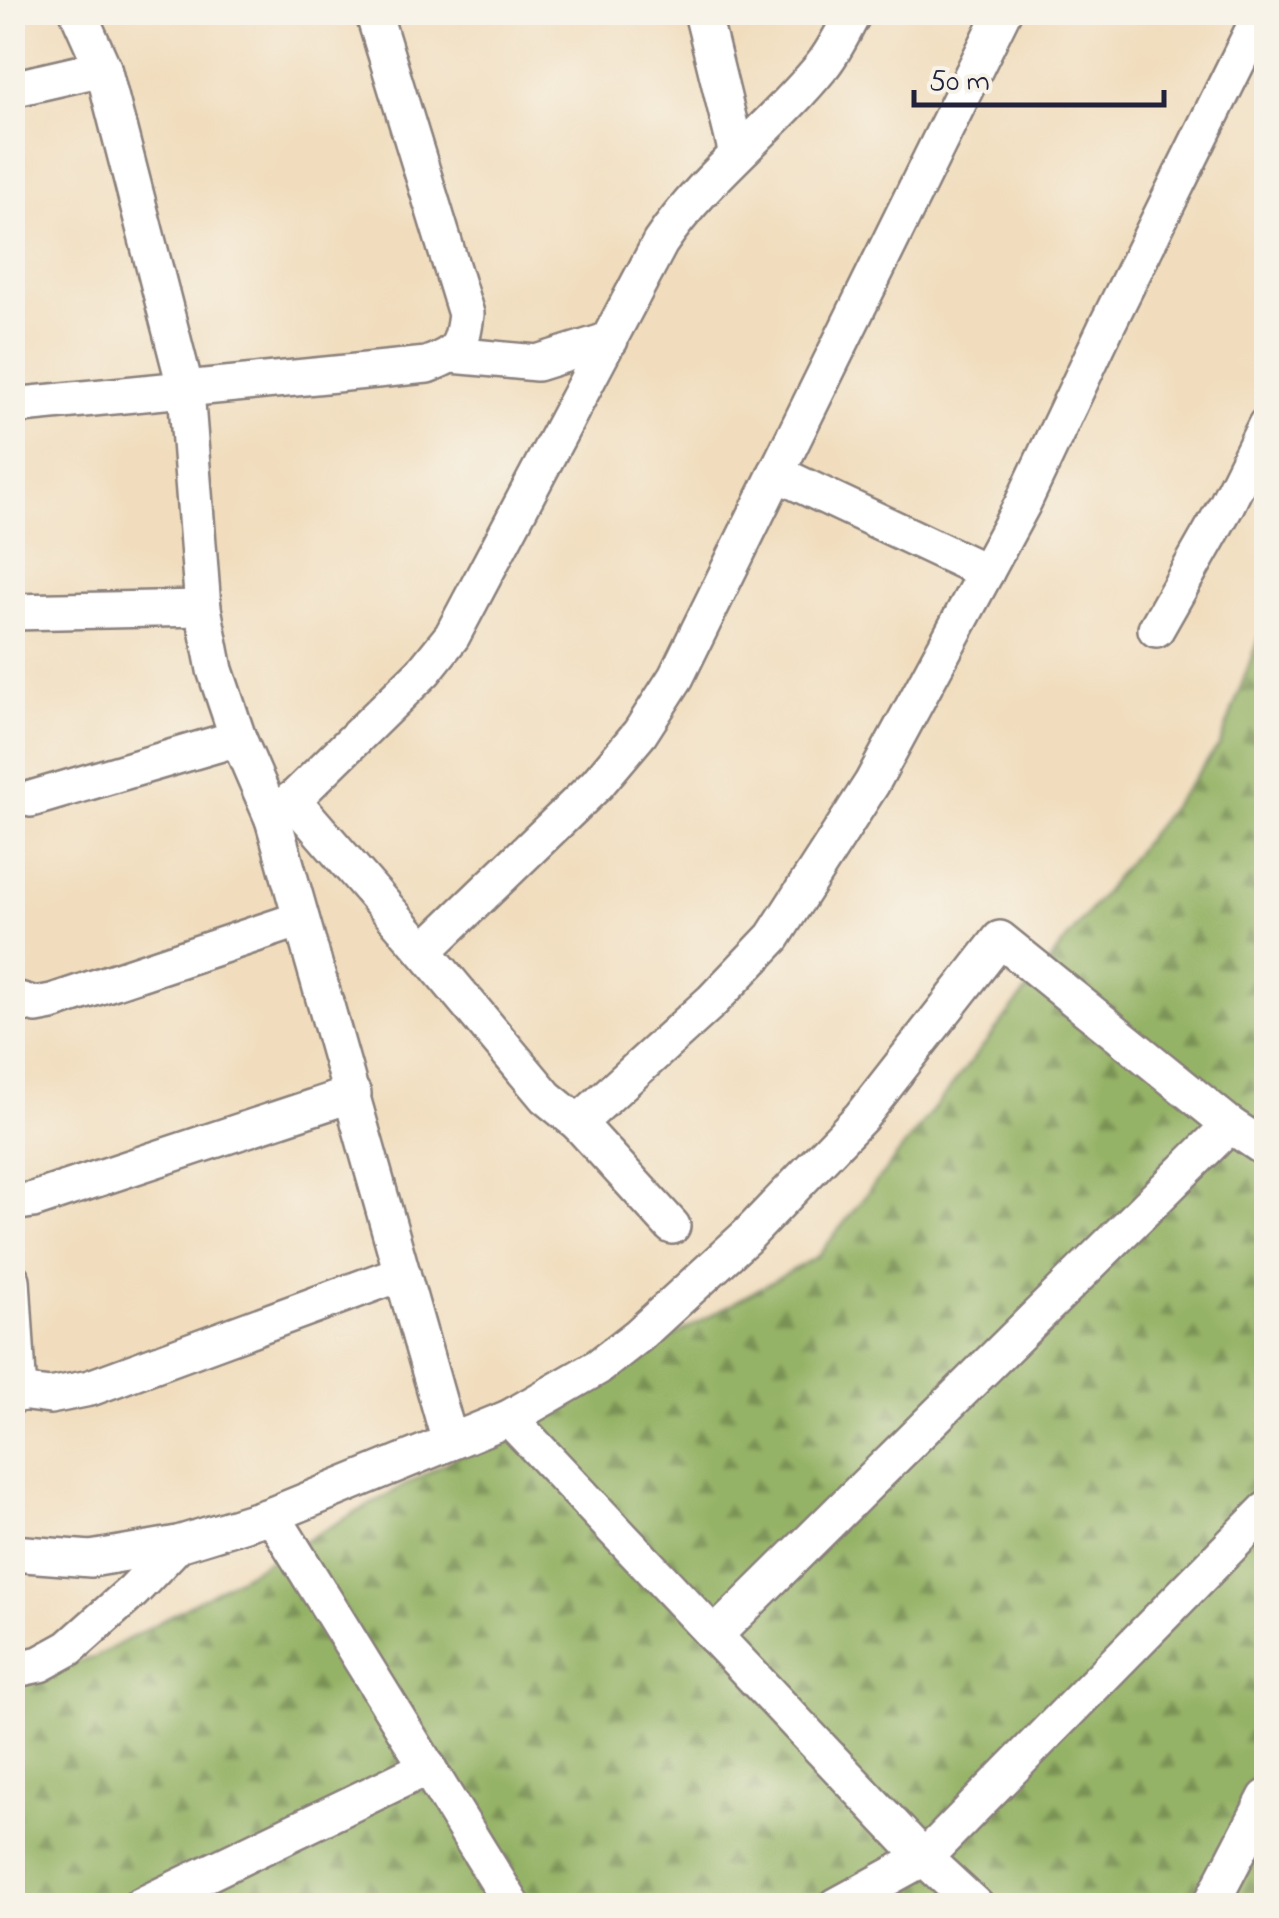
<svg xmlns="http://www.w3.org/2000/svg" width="1279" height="1918" viewBox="0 0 1279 1918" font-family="'Indie Flower',sans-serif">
	<defs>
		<pattern id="forest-firs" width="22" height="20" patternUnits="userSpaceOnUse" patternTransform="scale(2.5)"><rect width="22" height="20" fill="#95b366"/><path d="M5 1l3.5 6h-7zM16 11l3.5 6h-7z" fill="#799155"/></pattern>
	</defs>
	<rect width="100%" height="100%" fill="#f7f3e8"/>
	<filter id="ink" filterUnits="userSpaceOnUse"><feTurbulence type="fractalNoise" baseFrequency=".01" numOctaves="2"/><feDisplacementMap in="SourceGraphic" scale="20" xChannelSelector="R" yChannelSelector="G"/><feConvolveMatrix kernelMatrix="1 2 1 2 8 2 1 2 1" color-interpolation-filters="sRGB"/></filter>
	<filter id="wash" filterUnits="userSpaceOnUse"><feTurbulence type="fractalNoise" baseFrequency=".0048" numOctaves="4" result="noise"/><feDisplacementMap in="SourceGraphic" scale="40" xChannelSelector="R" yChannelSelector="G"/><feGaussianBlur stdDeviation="2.25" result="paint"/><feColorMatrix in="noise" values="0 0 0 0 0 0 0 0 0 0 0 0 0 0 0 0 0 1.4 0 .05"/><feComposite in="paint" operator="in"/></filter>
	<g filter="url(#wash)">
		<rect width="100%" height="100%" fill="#f1ddbd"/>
		<path fill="url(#forest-firs)" stroke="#5c6a50" stroke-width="2.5" d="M1266 618V1905L13 1906V1675L94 1658 818 1256 1220 745Z"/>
	</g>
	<g filter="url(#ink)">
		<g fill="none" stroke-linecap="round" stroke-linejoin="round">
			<defs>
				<g id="minor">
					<path d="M78 12 103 68 186 390 203 608 215 670 238 738 273 819 450 1442"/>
					<path d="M702 12 737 154"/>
					<path d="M12 89 103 68"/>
					<path d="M452 355 537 363 610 340"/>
					<path d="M12 406 427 365C458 353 462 348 466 314L373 12"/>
					<path d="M776 473 986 572"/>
					<path d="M12 612 203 608"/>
					<path d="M1156 629 1226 506 1266 425"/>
					<path d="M31 799 238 738"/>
					<path d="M292 799 424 951"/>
					<path d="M273 819 424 671 452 636 660 243C705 176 772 128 822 66 835 50 844 30 854 12"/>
					<path d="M12 998 36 1005 52 1002 301 919"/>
					<path d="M578 1123 712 1001 773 937 872 783 1022 505 1108 323 1262 12"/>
					<path d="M12 1203 33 1200 353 1094"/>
					<path d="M672 1226 578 1123 546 1097 424 951 597 784 640 733 676 677 1003 12"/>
					<path d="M12 1280 19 1394"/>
					<path d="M12 1391 50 1396 90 1388 402 1273"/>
					<path d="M509 1418 924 1858 976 1906"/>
					<path d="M272 1515 513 1906"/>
					<path d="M12 1553 91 1559 178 1544"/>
					<path d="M714 1636 1230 1125"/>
					<path d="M12 1670 40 1664 69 1648 133 1591 178 1544 272 1515 509 1418 598 1367 639 1335 746 1237 861 1117 1000 939 1230 1125 1266 1149"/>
					<path d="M140 1906 428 1767"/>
					<path d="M836 1906 924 1858 1266 1510"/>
					<path d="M1210 1906 1266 1798"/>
				</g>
			</defs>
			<use href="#minor" stroke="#8a807c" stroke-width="40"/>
			<use href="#minor" stroke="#fff" stroke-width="35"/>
		</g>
	</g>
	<rect width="1279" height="1918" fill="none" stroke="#f7f3e8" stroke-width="50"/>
	<path d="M914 90v15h250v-15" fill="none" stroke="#22223b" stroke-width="5"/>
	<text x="929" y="90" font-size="30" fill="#22223b" stroke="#f7f3e8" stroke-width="8" paint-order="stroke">50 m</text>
</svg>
